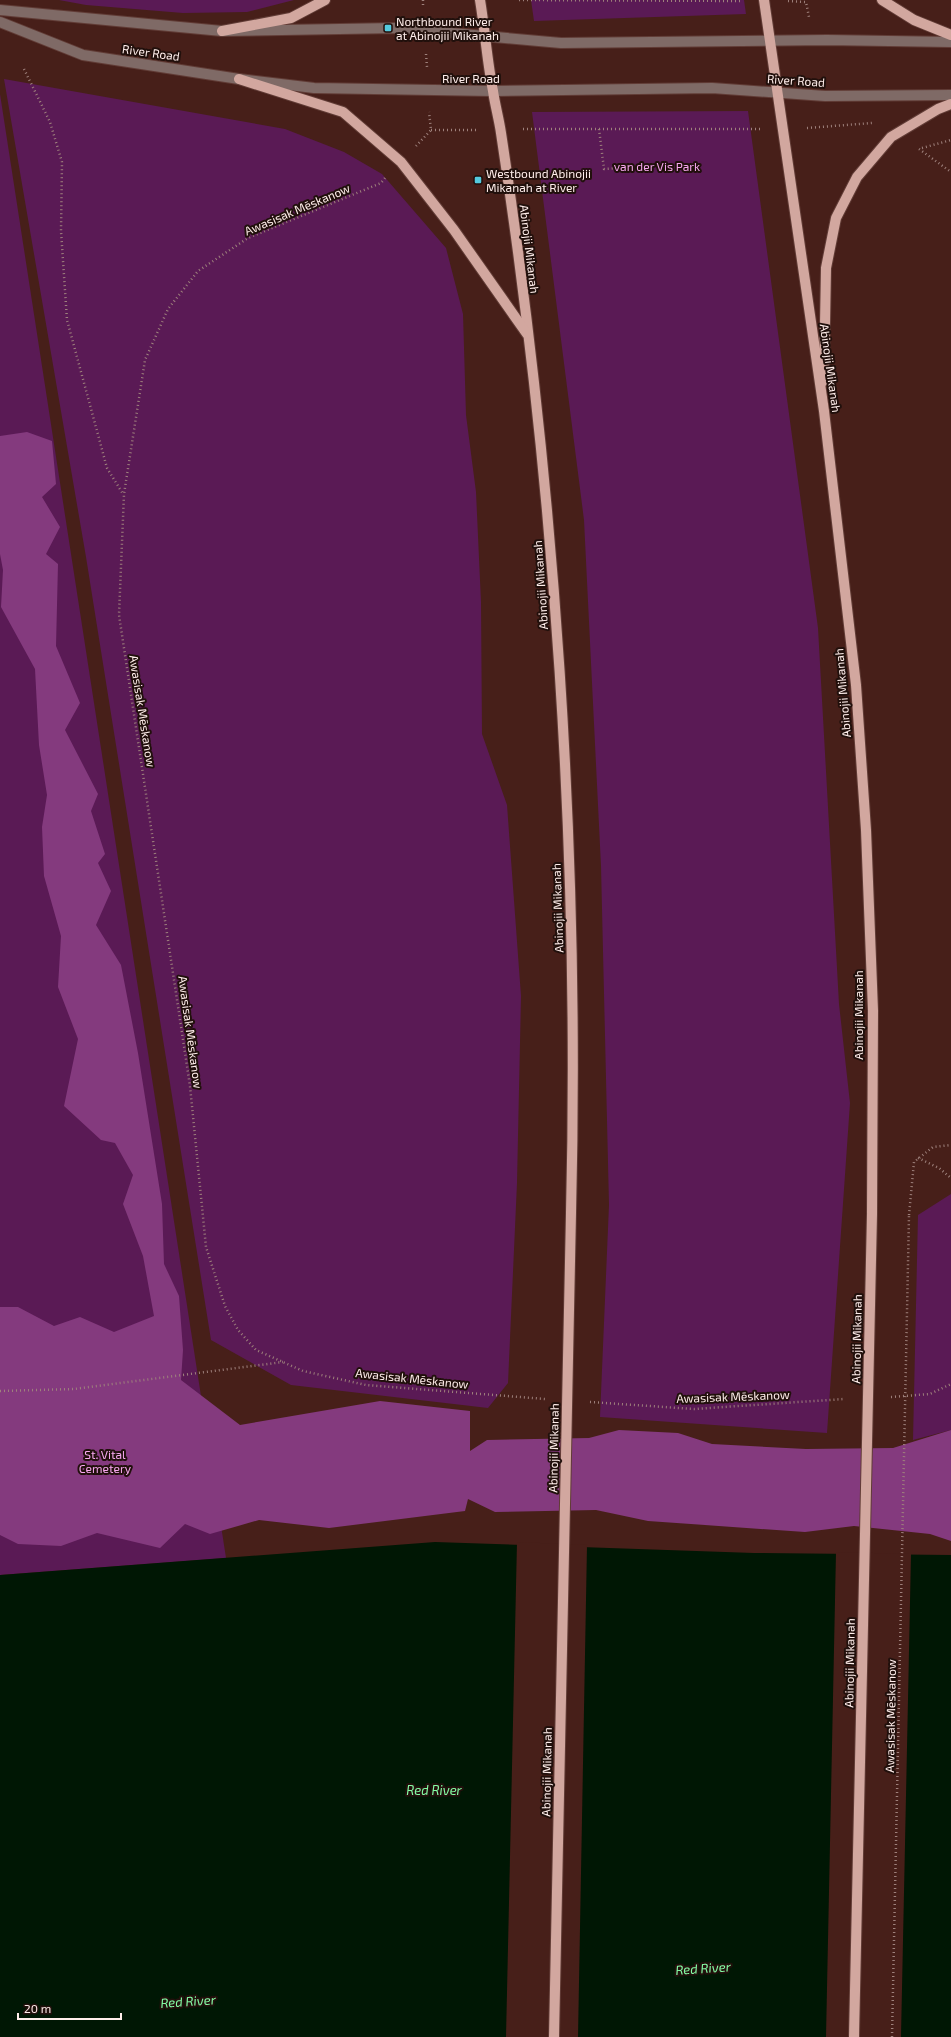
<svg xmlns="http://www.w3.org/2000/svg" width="951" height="2037" viewBox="0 0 951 2037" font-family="'Exo 2',sans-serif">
	<rect width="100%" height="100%" fill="#471f19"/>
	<g fill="#5a1a55">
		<path d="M59 0H294L247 12 183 13 86 5Z"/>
		<path d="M531 0H744L746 14 534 21Z"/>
		<path d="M4 79 285 129 344 152 382 174 446 248 463 314 466 415 476 492 481 602 482 734 507 805 521 996 517 1183 508 1383 488 1408 291 1385 211 1340 86 557Z"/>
		<path d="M0 94 226 1558 0 1575Z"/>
		<path d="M748 111 818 628 839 1004 850 1103 827 1433 600 1417 609 1205 601 866 584 520 532 112Z"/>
		<path d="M951 1194V1430L913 1440 918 1215Z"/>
	</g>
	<path fill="#843a7e" d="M27 432 52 441 56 484 42 497 60 527 46 554 58 564 56 646 80 703 65 730 98 794 91 811 105 854 98 863 111 891 96 925 121 965 138 1053 162 1204 164 1264 179 1296 183 1350 181 1380 240 1425 380 1401 470 1411V1451L487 1440 589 1438 619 1430 678 1433 712 1444 806 1449 893 1448 951 1430V1541L930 1534 854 1526 805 1532 648 1521 596 1510 495 1512 468 1499 465 1511 329 1528 259 1520 210 1534 185 1524 160 1548 97 1533 61 1546 18 1544 0 1535V1307H18L54 1326 80 1317 114 1332 154 1316 143 1256 123 1204 133 1175 115 1143 101 1140 64 1106 78 1039 58 987 61 936 44 876 42 827 47 795 39 745 35 669 1 607 3 570 0 554V436Z"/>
	<path fill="#001704" d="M435 1542 754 1553 951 1555V2037H0V1575Z"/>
	<g fill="#471f19">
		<path d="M517 1542 587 1545 578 2037H506Z"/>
		<path d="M836 1552 911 1554 901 2037H826Z"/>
	</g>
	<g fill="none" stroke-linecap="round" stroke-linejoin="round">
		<defs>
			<g id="minor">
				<path d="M0 10 222 31 396 28 561 43 827 40 951 42"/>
				<path d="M0 22 83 55 239 79 314 88 493 91 712 88 825 96 951 95"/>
			</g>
			<g id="major">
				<path d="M480 0C485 30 487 61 493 91 495 105 499 119 501 133 555 487 580 855 571 1213"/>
				<path d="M764 0 824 411 856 685 866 830 873 1011 872 1214"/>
				<path d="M882 0 914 20 951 35"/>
				<path d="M222 31 291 18 325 0"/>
				<path d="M239 79 343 112 401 162 454 230 527 334"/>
				<path d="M824 381 826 268 836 218 857 177 891 137 938 109 951 104"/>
			</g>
		</defs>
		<use href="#minor" stroke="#613c36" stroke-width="12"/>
		<use href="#major" stroke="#613c36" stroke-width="12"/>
		<g stroke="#9e817c" stroke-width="2.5" stroke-dasharray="1 3" stroke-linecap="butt">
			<path d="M423 0V7"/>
			<path d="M519 0 741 1"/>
			<path d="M788 1 806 2 809 17"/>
			<path d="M426 54 427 67"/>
			<path d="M24 69 50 122 62 162 61 231 67 320 107 468 123 494"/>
			<path d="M807 128 872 123"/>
			<path d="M523 129H760"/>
			<path d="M599 129 604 169 644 167"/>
			<path d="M431 130H476"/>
			<path d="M416 146 431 130 429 112"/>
			<path d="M922 148 951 140"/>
			<path d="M919 149 951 172"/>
			<path d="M385 178 381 183 248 238 198 271 168 309 145 360 124 494 119 615 190 1086 206 1247 225 1306 238 1330 256 1350 303 1371 366 1385 545 1399"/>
			<path d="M918 1158 939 1168 951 1178"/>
			<path d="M909 1215 914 1162 933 1147 951 1145"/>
			<path d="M0 1391 74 1389 283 1362"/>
			<path d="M891 1397 930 1394 951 1384"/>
			<path d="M590 1402 694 1409 844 1399"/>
		</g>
		<use href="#minor" stroke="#7f6a66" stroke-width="10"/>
		<use href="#major" stroke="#d2a79f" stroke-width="10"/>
		<defs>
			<g id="major-bridge">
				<path d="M554 2037 571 1213"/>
				<path d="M854 2037 872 1214"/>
			</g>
		</defs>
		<use href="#major-bridge" stroke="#613c36" stroke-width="12" stroke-linecap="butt"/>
		<path stroke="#9e817c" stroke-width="2.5" stroke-dasharray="1 3" stroke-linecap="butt" d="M892 2037 909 1215"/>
		<use href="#major-bridge" stroke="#d2a79f" stroke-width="10"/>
	</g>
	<g fill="#54cade" stroke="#21100c" stroke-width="1.5">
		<rect x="384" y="24" width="8" height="8" rx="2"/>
		<rect x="474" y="176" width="8" height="8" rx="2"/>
	</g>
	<g text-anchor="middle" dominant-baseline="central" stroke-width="4" stroke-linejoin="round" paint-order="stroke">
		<g font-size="12" fill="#ffeeeb" stroke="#21100c" text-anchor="start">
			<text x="396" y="21">Northbound River<tspan x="396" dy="14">at Abinojii Mikanah</tspan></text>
			<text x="486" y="173">Westbound Abinojii<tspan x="486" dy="14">Mikanah at River</tspan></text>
		</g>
		<g font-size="12" fill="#ffeeeb" stroke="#21100c">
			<text transform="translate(151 52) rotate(8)">River Road</text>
			<text x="471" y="78">River Road</text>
			<text transform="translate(796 80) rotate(4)">River Road</text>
			<text transform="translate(297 209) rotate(-23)">Awasisak Mēskanow</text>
			<text transform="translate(530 249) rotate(83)">Abinojii Mikanah</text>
			<text transform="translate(831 368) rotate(82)">Abinojii Mikanah</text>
			<text transform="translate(540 585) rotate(-94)">Abinojii Mikanah</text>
			<text transform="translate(842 693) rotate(-95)">Abinojii Mikanah</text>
			<text transform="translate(143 711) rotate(81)">Awasisak Mēskanow</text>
			<text transform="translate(557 908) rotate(-92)">Abinojii Mikanah</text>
			<text transform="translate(858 1015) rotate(-90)">Abinojii Mikanah</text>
			<text transform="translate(191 1032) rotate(82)">Awasisak Mēskanow</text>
			<text transform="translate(856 1339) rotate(-89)">Abinojii Mikanah</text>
			<text transform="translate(412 1378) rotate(6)">Awasisak Mēskanow</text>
			<text transform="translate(733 1396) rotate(-2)">Awasisak Mēskanow</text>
			<text transform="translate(553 1448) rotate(-89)">Abinojii Mikanah</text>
			<text transform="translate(849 1663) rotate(-89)">Abinojii Mikanah</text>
			<text transform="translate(890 1716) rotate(-89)">Awasisak Mēskanow</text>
			<text transform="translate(546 1772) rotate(-89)">Abinojii Mikanah</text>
		</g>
		<g font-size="12" fill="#f8a8f0" stroke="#21100c">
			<text x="657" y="166">van der Vis Park</text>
			<text x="105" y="1454">St. Vital<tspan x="105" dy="14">Cemetery</tspan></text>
		</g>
		<g font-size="13" font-style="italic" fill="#85fda5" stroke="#21100c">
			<text x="434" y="1790">Red River</text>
			<text transform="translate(703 1968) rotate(-4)">Red River</text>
			<text transform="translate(188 2001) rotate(-4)">Red River</text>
		</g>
	</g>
	<path d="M18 2013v6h103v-6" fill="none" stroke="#ffeeeb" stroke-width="2"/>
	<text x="24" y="2013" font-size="12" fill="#ffeeeb" stroke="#21100c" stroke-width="3" paint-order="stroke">20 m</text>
</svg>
